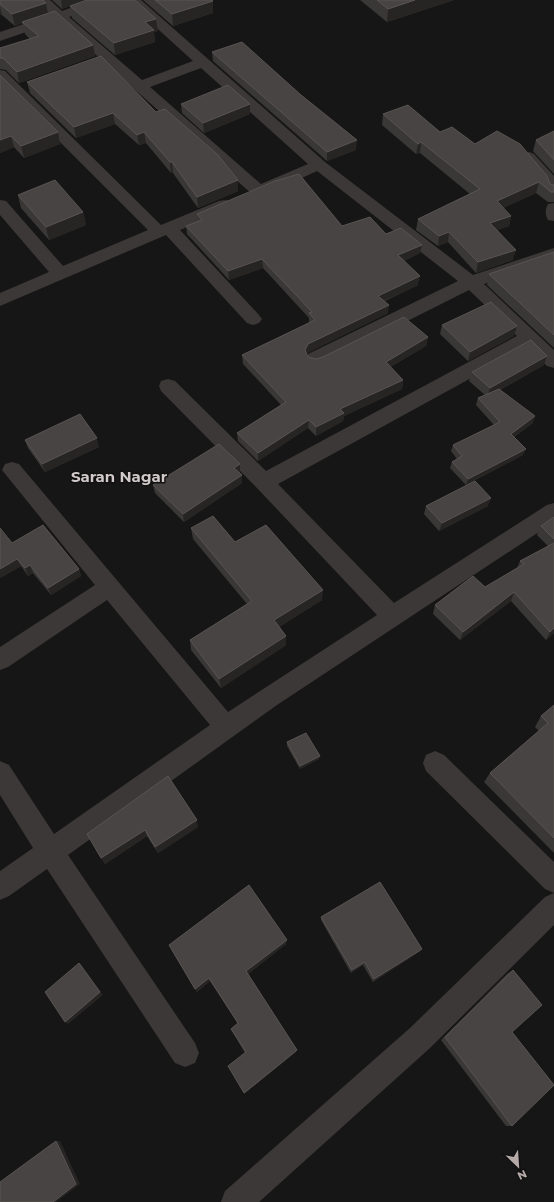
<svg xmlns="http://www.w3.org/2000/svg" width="554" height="1202" viewBox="0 0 554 1202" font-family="Montserrat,sans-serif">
	<rect width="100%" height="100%" fill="#171616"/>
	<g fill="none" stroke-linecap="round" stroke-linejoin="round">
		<g fill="#3c3837" fill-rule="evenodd">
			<path d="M35 0H50L62 11 92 0H112L110 3 69 17 142 80 193 61 126 0H141L325 162 473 275 554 248V260L484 284 554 350V368L547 366 528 347 278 484 394 603 547 505 554 503V522L277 705 68 855 195 1043 199 1053 195 1063 185 1067 175 1063 47 869 9 896 0 900V871L33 848 0 795V761L9 765 54 834 210 725 107 600 8 667 0 670V647L95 585 2 470 5 464 12 462 19 464 228 712 377 615 257 488 161 391 159 386 161 381 168 379 175 381 266 471 517 336 469 290 322 364 315 366 308 364 306 359 308 354 458 281 317 171 265 195 259 196 253 195 58 21 0 41V32L51 15ZM201 68 308 164 261 184 150 87Z"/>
			<path d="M0 70 5 71 161 225 219 201 225 200 231 201 233 205 231 209 180 230 259 315 262 319 259 323 253 325 247 323 166 235 0 306V293L49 272 0 215V200L6 201 63 266 148 230 0 82Z"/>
			<path d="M529 152 534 154 554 176V195L548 194 545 186 521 157 524 154Z"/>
			<path d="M554 203V221L548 220C545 215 545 209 548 204Z"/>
			<path d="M435 751 444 755 554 862V925L430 1048 259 1202H221L225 1191 410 1028 545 897 554 893 545 889 426 771 423 763 426 755Z"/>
		</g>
	</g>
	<g fill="#3a3837">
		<path d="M0 0 46 3 48 14 93 45 95 56 19 83 6 70 0 69V48L30 39 25 34 22 23 15 26 2 15H0Z"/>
		<path d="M52 0H135L158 31 154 32 155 42 115 55 72 18 70 6 62 9Z"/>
		<path d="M143 0H212L213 1V13L173 26Z"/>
		<path d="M360 0H454L387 22Z"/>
		<path d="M212 52 356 150 327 161 213 61Z"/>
		<path d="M0 75 60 144 24 158 14 147 0 153Z"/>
		<path d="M27 82 156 112 238 180V191L198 208 173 173H171L146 143 139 145 115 124 76 138 30 93Z"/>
		<path d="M181 104H250V114L204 133 182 113Z"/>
		<path d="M383 114 440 132 475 144 550 184 554 185V202H548L536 193 503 208 511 216 509 226 497 230 513 260 476 273 448 242 438 246 416 230 418 219 470 194 420 153 416 154 382 125Z"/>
		<path d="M554 131V174L533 151 536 140Z"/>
		<path d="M18 195 83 212 86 225 49 240 21 208Z"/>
		<path d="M197 214 342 226 386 234 422 245 420 253 404 261 418 285 385 301 388 313 307 353V354L308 357 316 359 428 337 426 346 390 367 403 380 402 389 344 416 343 421 316 436 308 428 258 461 238 441 237 433 281 405 243 364 242 355 310 323 309 322V318L263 268 229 280 187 234 186 226 198 221Z"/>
		<path d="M554 252V348L487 285 489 274Z"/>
		<path d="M442 325 514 336 468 361 440 334Z"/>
		<path d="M544 365 500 390 533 423 514 437 523 455 466 485 450 468 452 462 457 459 451 451 453 445 494 425 476 405 478 398 485 395 469 381 472 372Z"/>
		<path d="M25 440 99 447 45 472 28 448Z"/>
		<path d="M240 464V473L242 475V483L184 522 155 493 153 485Z"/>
		<path d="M426 506H488L439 531 424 514Z"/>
		<path d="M554 517V633L546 640 511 601 460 640 433 614 435 605 485 587 517 568 520 561 548 546 537 535 541 526Z"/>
		<path d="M191 528 235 542 322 600 279 627 286 636V645L221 688 191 650 190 640 247 604 193 539Z"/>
		<path d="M12 543 79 569 81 576 51 595 33 573 28 576 21 566 0 578Z"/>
		<path d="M554 705V853L484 782 490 773 539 731 535 727 541 716Z"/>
		<path d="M287 742 319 759 300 769 287 746Z"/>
		<path d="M198 827 158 853 147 836 105 864 87 834Z"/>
		<path d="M321 917 422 949 419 952 373 982 363 965 351 973 321 920Z"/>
		<path d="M286 944 248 974 296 1052 244 1094 245 1053 231 1029 238 1024 210 981 197 992 169 945Z"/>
		<path d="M513 970 512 1032V1126H506L441 1040 507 974Z"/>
	</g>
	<g fill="#272524">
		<path d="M61 0H88L62 9Z"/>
		<path d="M415 0H454L387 22 388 9Z"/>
		<path d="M213 1V13L173 26 172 14Z"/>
		<path d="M46 3 48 14 15 26 12 14Z"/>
		<path d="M0 7 2 15H0Z"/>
		<path d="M156 19 158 31 154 32 155 42 115 55 114 43 145 22Z"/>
		<path d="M93 45 95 56 19 83 17 72Z"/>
		<path d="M250 104V114L204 133 203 123Z"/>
		<path d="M113 113 115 124 76 138 74 127Z"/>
		<path d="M58 132 60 144 24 158 21 146Z"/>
		<path d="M144 132 146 143 139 145 137 135Z"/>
		<path d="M11 136 14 147 0 153V140Z"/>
		<path d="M357 140 356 150 327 161V152Z"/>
		<path d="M421 142 420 153 416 154 418 144Z"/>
		<path d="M170 162H172L173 173H171Z"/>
		<path d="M238 180V191L198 208 197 197Z"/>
		<path d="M539 182 536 193 494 212 497 201Z"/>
		<path d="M83 212 86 225 49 240 46 227Z"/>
		<path d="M511 216 509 226 488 233 490 223Z"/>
		<path d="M449 232 448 242 438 246 439 236Z"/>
		<path d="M422 245 420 253 397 264 398 255Z"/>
		<path d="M516 250 513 260 476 273 478 262Z"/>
		<path d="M262 259 263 268 229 280 228 271Z"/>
		<path d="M420 276 418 285 377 304 378 296Z"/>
		<path d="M389 305 388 313 307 353 305 358V350L308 344Z"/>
		<path d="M517 326 514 336 468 361 470 352Z"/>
		<path d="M428 337 426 346 384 370 386 362Z"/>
		<path d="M547 356 544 365 487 397 490 388Z"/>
		<path d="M403 380 402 389 344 416 343 421 316 436V427L340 409Z"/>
		<path d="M535 416 533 423 509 440 511 434Z"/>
		<path d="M309 420 308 428 258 461V453Z"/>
		<path d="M97 438 99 447 45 472 42 464Z"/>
		<path d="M526 449 523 455 466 485 468 479Z"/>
		<path d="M240 464V473L234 468Z"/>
		<path d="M242 475V483L184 522 183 514Z"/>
		<path d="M491 498 488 506 439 531 442 523Z"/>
		<path d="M17 559 21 566 0 578V569Z"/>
		<path d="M30 565 33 573 28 576 25 568Z"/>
		<path d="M79 569 81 576 51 595 48 588Z"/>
		<path d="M323 590 322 600 274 630V620Z"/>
		<path d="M514 592 511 601 460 640 463 632Z"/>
		<path d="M554 628V633L546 640 550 632Z"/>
		<path d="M286 636V645L221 688 219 679Z"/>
		<path d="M320 756 319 759 300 769V766Z"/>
		<path d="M197 820 198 827 158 853 155 847Z"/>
		<path d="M145 830 147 836 105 864 101 858Z"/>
		<path d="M287 940 286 944 247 975 246 971Z"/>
		<path d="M422 949 419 952 373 982 374 979Z"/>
		<path d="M365 962 363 965 351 973 352 970Z"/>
		<path d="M79 963 82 966 103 995 68 1024 65 1022Z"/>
		<path d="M209 978 210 981 197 992 195 989Z"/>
		<path d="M297 1050 296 1052 244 1094V1093Z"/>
		<path d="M56 1141H60L80 1184 56 1202H53Z"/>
	</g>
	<g fill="#484443" stroke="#595453">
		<path d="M0 0H43L46 3 12 14 0 4Z"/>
		<path d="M87 0H135L156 19 145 22 154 30 114 43 70 6Z"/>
		<path d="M155 0H212L213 1 172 14Z"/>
		<path d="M377 0H415L388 9Z"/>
		<path d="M55 11 93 45 17 72 3 58H0V48L39 36 22 22Z"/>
		<path d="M242 42 301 95 357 140 327 152 212 52Z"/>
		<path d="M101 56 156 112 165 109 217 154 238 180 197 197 172 162H170L144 132 137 135 113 113 74 127 27 82Z"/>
		<path d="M0 75 58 132 21 146 11 136 0 140Z"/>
		<path d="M228 85 250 104 203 123 181 104Z"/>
		<path d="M408 105 440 132 452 127 475 144 497 131 520 144 547 176 550 184 554 185V192H551L539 182 497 201 511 216 490 223 516 250 478 262 449 232 439 236 418 219 480 189 421 142 418 144 383 114Z"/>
		<path d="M554 131V160L536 140Z"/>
		<path d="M299 174 342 226 370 217 386 234 401 228 422 245 398 255 420 276 378 296 389 305 308 344 305 350 308 357 316 359 323 357 404 317 428 337 386 362 403 380 340 409 344 413 316 427 309 420 258 453 237 433 286 402 242 355 315 320 309 313 312 312 262 259 228 271 186 226 202 220 197 214 275 181Z"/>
		<path d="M55 180 83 212 46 227 18 195Z"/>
		<path d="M554 252V335L489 274Z"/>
		<path d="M491 302 517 326 470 352 442 325Z"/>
		<path d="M531 340 547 356 490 388 472 372Z"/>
		<path d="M499 389 535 416 511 434 526 449 468 479 452 462 462 456 453 445 500 422 478 398Z"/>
		<path d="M80 414 97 438 42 464 25 440Z"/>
		<path d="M219 444 240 464 234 468 242 475 183 514 153 485Z"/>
		<path d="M475 481 491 498 442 523 426 506Z"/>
		<path d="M213 516 235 542 266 525 323 590 274 620 286 636 219 679 190 640 252 601 191 528Z"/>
		<path d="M554 517V539L541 526Z"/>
		<path d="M43 525 79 569 48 588 30 565 25 568 17 559 0 569V528L12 543Z"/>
		<path d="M554 543V628L550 632 514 592 463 632 435 605 473 576 485 587 524 564 520 561Z"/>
		<path d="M554 705V838L490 773 548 723 541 716Z"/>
		<path d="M306 733 320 756 300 766 287 742Z"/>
		<path d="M168 776 197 820 155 847 145 830 101 858 87 834Z"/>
		<path d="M380 882 422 949 374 979 365 962 352 970 321 917Z"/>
		<path d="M249 885 287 940 246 971 297 1050 244 1093 228 1066 246 1052 231 1029 238 1023 209 978 195 989 169 945Z"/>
		<path d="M79 963 100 992 65 1022 45 992Z"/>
		<path d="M513 970 542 1005 512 1032 554 1085 512 1126 445 1037Z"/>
		<path d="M56 1141 76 1184 53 1202H0V1182Z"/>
	</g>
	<g text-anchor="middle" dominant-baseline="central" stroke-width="3" stroke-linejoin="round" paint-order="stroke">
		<g font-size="15" font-weight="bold" fill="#d2caca" stroke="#121111">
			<text x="119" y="476">Saran Nagar</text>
		</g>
	</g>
	<g transform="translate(518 1166) rotate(155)" stroke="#121111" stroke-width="3" paint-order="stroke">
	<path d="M0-3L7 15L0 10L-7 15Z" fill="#b6aaa9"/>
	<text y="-6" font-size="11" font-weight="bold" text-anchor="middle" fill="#b6aaa9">N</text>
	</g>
</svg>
